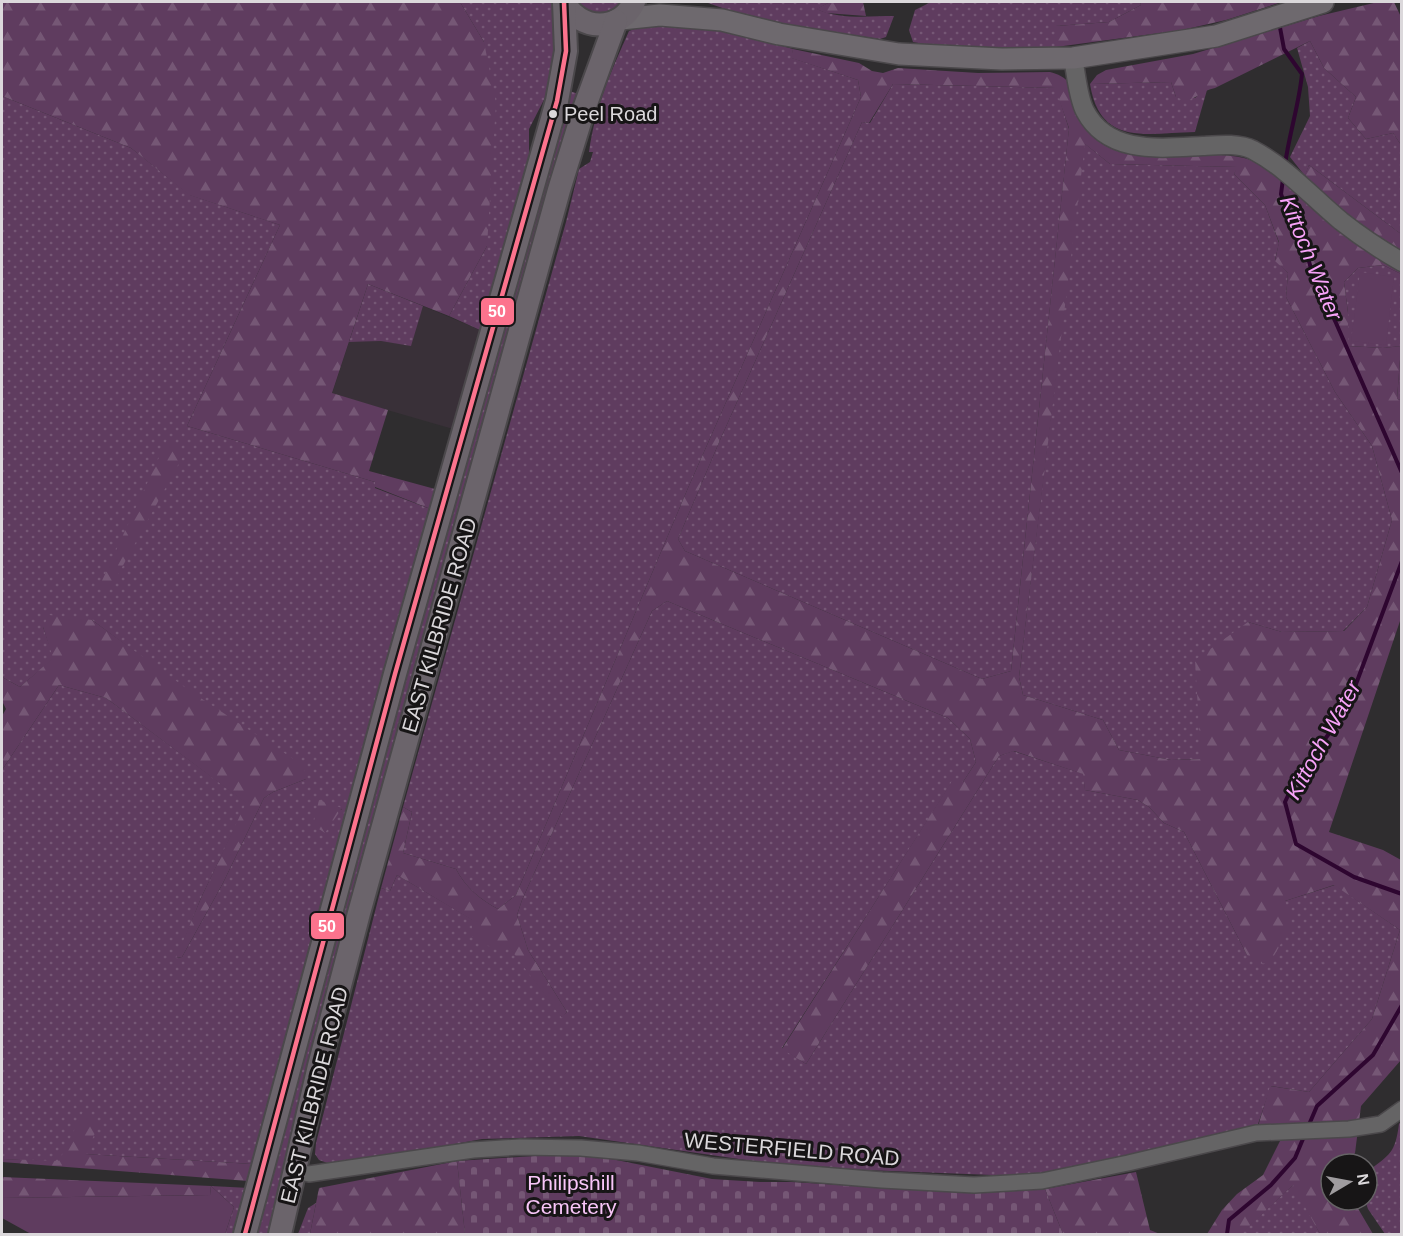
<svg xmlns="http://www.w3.org/2000/svg" width="1403" height="1236" viewBox="0 0 1403 1236" font-family="Helvetica,sans-serif">
	<defs>
		<pattern id="grass-dots" width="8" height="8" patternUnits="userSpaceOnUse" patternTransform="scale(1.5)"><rect width="8" height="8" fill="#5f3c5f"/><path d="M2 2h.1M6 6h.1" fill="none" stroke="#755775" stroke-width="1.8" stroke-linecap="round"/></pattern>
		<pattern id="forest-firs" width="22" height="20" patternUnits="userSpaceOnUse" patternTransform="scale(1.5)"><rect width="22" height="20" fill="#5f3c5f"/><path d="M5 1l3.5 6h-7zM16 11l3.5 6h-7z" fill="#755775"/></pattern>
		<pattern id="cemetery-stones" width="16" height="16" patternUnits="userSpaceOnUse" patternTransform="scale(1.5)"><rect width="16" height="16" fill="#5f3c5f"/><path d="M2 7V4a2 2 0 0 1 4 0v3zM10 15v-3a2 2 0 0 1 4 0v3z" fill="#755775"/></pattern>
	</defs>
	<rect width="100%" height="100%" fill="#2f2d2f"/>
	<path fill="#393038" d="M423 306 480 330 453 429 332 394 349 342 381 341 410 345Z"/>
	<g fill="url(#grass-dots)" fill-rule="evenodd">
		<path d="M460 2H553L556 30 551 86 529 129V171L480 330 449 316 487 246 484 42Z"/>
		<path d="M578 2H624C612 17 590 17 578 2Z"/>
		<path d="M705 2H830L817 9C840 20 870 16 894 16L886 37 880 39 760 21Z"/>
		<path d="M931 2H1140L1141 5 1109 22 1056 26V47C1009 49 960 52 913 42L909 30 915 10Z"/>
		<path d="M659 25 717 28 793 49 792 58 858 80 861 97 688 488 516 895 498 909C481 900 465 887 456 869L403 853 412 812 403 807 566 222 579 169 590 162 593 152H589C596 104 610 74 629 31L643 26Z"/>
		<path d="M1310 41 1324 68 1356 97 1348 118 1366 139 1393 133 1401 145V234L1309 165 1305 176 1290 157 1310 116 1308 87 1297 48Z"/>
		<path d="M1171 82 1176 97 1195 98 1205 89 1207 90 1195 132C1147 133 1100 147 1090 84Z"/>
		<path d="M893 84 1056 88 1069 129 1011 671 982 679 685 551 678 539 720 440 862 122 870 123Z"/>
		<path d="M569 91 579 94 272 1234H257L365 825Z"/>
		<path d="M2 96 131 148 190 195 280 225 187 426 375 482V488L433 510 252 1164 84 1154 59 1162 2 1159V770L59 685 106 698 247 803 201 898 177 958 182 957 223 883 264 798 273 792 306 779 92 620 43 627 54 658 20 687 2 677ZM323 802 342 809 314 825Z"/>
		<path d="M1084 143 1110 164 1238 167 1234 174 1265 205 1279 243 1275 260 1288 273 1286 297 1335 392 1372 446 1392 520 1367 607 1343 631 1282 632 1248 622 1201 759 1171 760 1119 750 1103 720 1023 695 1019 677Z"/>
		<path d="M1383 265 1401 274V400L1397 399 1401 346 1383 348 1348 346V313L1344 282 1358 268Z"/>
		<path d="M368 284 423 306 411 346 381 341 349 342Z"/>
		<path d="M667 601 948 718 970 739 976 762 963 782H952L782 1048 806 1064 999 756 1013 751 1084 774 1085 790 1138 800 1149 807 1164 823 1184 832 1247 955 1285 901 1335 885 1400 930 1372 1019 1309 1092 1271 1086 1258 1124 1064 1174 1041 1177 840 1169 753 1161 579 1136 482 1139 336 1166 319 1160 315 1154 316 1143 381 888 390 891 397 875 473 920 509 946 562 1017 567 1012 528 950 517 915 522 900 652 611Z"/>
		<path d="M1401 1121V1234H1385L1368 1209 1365 1200H1367V1172C1390 1154 1395 1154 1399 1124Z"/>
		<path d="M1294 1184 1320 1234H1241V1233Z"/>
		<path d="M211 1186 249 1188 237 1234H225L234 1207Z"/>
		<path d="M316 1203 310 1234H298L308 1208Z"/>
	</g>
	<g fill="url(#forest-firs)" fill-rule="evenodd">
		<path d="M2 2H460L484 42 496 103 487 246 449 316 368 284 332 393 388 410 369 471 435 489 433 510 375 487V482L187 426 280 225 189 195 131 148 2 96Z"/>
		<path d="M830 2H863L866 16 826 13 816 9Z"/>
		<path d="M1140 2H1282L1226 20 1182 30 1056 47V26L1109 22 1141 5Z"/>
		<path d="M1378 2H1394L1401 17V145L1393 133 1366 139 1348 118 1356 97 1324 68 1310 41 1215 88C1201 91 1199 97 1186 101L1176 97 1171 82 1090 84 1097 75 1106 70 1193 54 1319 16Z"/>
		<path d="M793 49 859 63 872 71 883 73 898 68 978 73 1050 72C1057 74 1066 77 1069 84 1072 90 1072 99 1074 106 1079 122 1093 140 1108 147 1148 167 1201 148 1244 158 1257 160 1286 183 1298 192L1309 165 1401 234V274L1383 265 1358 268 1344 282 1348 313V346L1383 348 1401 346 1397 399 1402 400 1401 618 1329 832 1383 850 1401 860V1060L1361 1106 1355 1153 1346 1164H1331V1200H1353L1373 1234H1320L1293 1185 1241 1234H1207L1222 1210 1237 1194 1263 1175 1284 1133H1256L1270 1086 1309 1092 1372 1019 1400 930 1334 885 1285 901 1292 924 1271 961 1262 964 1247 955 1184 832 1164 823 1149 807 1138 800 1085 790 1083 774 1014 751 999 756 806 1064 782 1049 952 781 963 782 976 762 970 739 948 718 667 601 652 611 522 900 517 915 528 950 567 1012 562 1018 509 947 492 948 472 936V920L397 875 390 891 381 888 403 807 412 812 403 853 456 869C465 887 481 900 498 909L516 895 688 488 861 97 858 80 791 58ZM893 84 1055 88 1069 128 1011 671 982 679 685 551 678 539 720 440 862 122 869 123ZM1085 144 1110 164 1237 167 1234 174 1265 205 1279 242 1275 261 1288 273 1286 297 1335 392 1372 446 1392 520 1367 607 1344 631 1282 632 1248 622 1195 660 1201 759 1171 760 1119 750 1103 720 1023 695 1019 677Z"/>
		<path d="M168 438 179 445 183 456 109 591 100 585Z"/>
		<path d="M49 615 92 620 190 691 304 766 306 779 273 792 264 798 223 883 182 957 176 958 201 898 246 803 106 698 59 685 2 770V716L6 709 2 701V677L20 687 53 658 43 627Z"/>
		<path d="M319 800 342 808 325 833 313 825Z"/>
		<path d="M83 1112 98 1127 85 1154 252 1164 248 1181 2 1162V1159L59 1161Z"/>
		<path d="M457 1161 465 1234H310L319 1188Z"/>
		<path d="M1136 1172 1150 1230 1160 1234H1063L1045 1189Z"/>
		<path d="M2 1177 211 1186 210 1195 2 1198Z"/>
	</g>
	<path fill="url(#cemetery-stones)" d="M581 1153 712 1179 760 1182H791L974 1193 1045 1189 1063 1234H465L457 1161Z"/>
	<g fill="#5f3c5f">
		<path d="M1360 272 1394 277 1386 345 1351 341Z"/>
		<path d="M211 1186 234 1207 225 1234H31L2 1218V1198L210 1195Z"/>
	</g>
	<g fill="none" stroke-linecap="round" stroke-linejoin="round">
		<g stroke="#2e0630" stroke-width="4">
			<path d="M1279 22 1284 49 1302 74C1299 105 1289 134 1285 165"/>
			<path d="M1283 179 1281 194 1288 214 1304 244 1312 272 1336 323 1402 473"/>
			<path d="M1402 561 1356 684 1328 735 1298 774 1285 802 1296 844 1354 877 1402 894"/>
			<path d="M1308 1127 1317 1106 1373 1055 1402 1005"/>
			<path d="M1227 1234 1229 1220 1271 1185 1295 1158 1305 1134"/>
		</g>
		<defs>
			<path id="minor" d="M294 1171 309 1174 473 1150 520 1147 581 1148 638 1153 713 1166 882 1180 974 1185 1042 1181 1128 1163 1256 1133 1349 1129 1381 1124 1402 1109"/>
			<path id="tertiary" d="M1073 58C1076 73 1078 98 1085 111 1108 155 1161 148 1203 146 1219 145 1239 143 1253 150 1287 168 1312 197 1341 221 1360 236 1381 250 1402 262"/>
			<path id="secondary" d="M621 19 660 15 722 20 779 34 899 54 1002 59 1073 58 1216 36 1323 2"/>
			<g id="primary">
				<path d="M564 2C579 31 620 33 634 2"/>
				<path d="M245 1234 395 674 557 101 566 51 564 2"/>
				<path d="M280 1234 319 1066 359 913 559 190 584 109 616 21"/>
			</g>
		</defs>
		<use href="#minor" stroke="#4b484b" stroke-width="18"/>
		<use href="#tertiary" stroke="#4b484b" stroke-width="21"/>
		<use href="#secondary" stroke="#4b484b" stroke-width="24"/>
		<use href="#primary" stroke="#4b484b" stroke-width="26"/>
		<use href="#minor" stroke="#656465" stroke-width="15"/>
		<use href="#tertiary" stroke="#656465" stroke-width="18"/>
		<use href="#secondary" stroke="#6e696e" stroke-width="21"/>
		<use href="#primary" stroke="#6b646b" stroke-width="22"/>
		<defs>
			<path id="bus-1" d="M245 1234 395 674 557 101 566 51 564 2"/>
		</defs>
		<use href="#bus-1" stroke="#171516" stroke-width="9"/>
		<use href="#bus-1" stroke="#fc738d" stroke-width="4.5"/>
	</g>
	<circle fill="#dbd8db" stroke="#171516" stroke-width="2" cx="553" cy="114" r="5"/>
	<g text-anchor="middle" dominant-baseline="central" stroke-width="6" stroke-linejoin="round" paint-order="stroke">
		<g font-size="20" fill="#dbd8db" stroke="#171516" text-anchor="start">
			<text x="564" y="114">Peel Road</text>
		</g>
		<g font-size="21" fill="#dbd8db" stroke="#171516">
			<text transform="translate(439 625) rotate(-74)">EAST KILBRIDE ROAD</text>
			<text transform="translate(314 1095) rotate(-76)">EAST KILBRIDE ROAD</text>
			<text transform="translate(792 1149) rotate(5)">WESTERFIELD ROAD</text>
		</g>
		<g font-size="21" fill="#f9c6f9" stroke="#171516">
			<text x="571" y="1182">Philipshill<tspan x="571" dy="24">Cemetery</tspan></text>
		</g>
		<g font-size="22" font-style="italic" fill="#f7a2f8" stroke="#171516">
			<text transform="translate(1311 258) rotate(68)">Kittoch Water</text>
			<text transform="translate(1323 740) rotate(-61)">Kittoch Water</text>
		</g>
	</g>
	<g stroke="#171516" stroke-width="2">
		<rect x="480" y="297" width="35" height="29" rx="6" fill="#fc738d"/>
		<rect x="310" y="912" width="35" height="28" rx="6" fill="#fc738d"/>
	</g>
	<g font-size="16" text-anchor="middle" font-weight="bold" fill="#fff">
		<text x="497" y="317">50</text>
		<text x="327" y="932">50</text>
	</g>
	<rect width="1403" height="1236" fill="none" stroke="#dbd8db" stroke-width="6"/>
	<g transform="translate(1349 1182) rotate(80)"><circle r="28" fill="#171516" stroke="#656365" stroke-width="1.5"/>
	<path d="M0-4.5L10 22L0 15L-10 22Z" fill="#9f9c9f"/>
	<text y="-9" font-size="16" font-weight="bold" text-anchor="middle" fill="#dbd8db">N</text>
	</g>
</svg>
